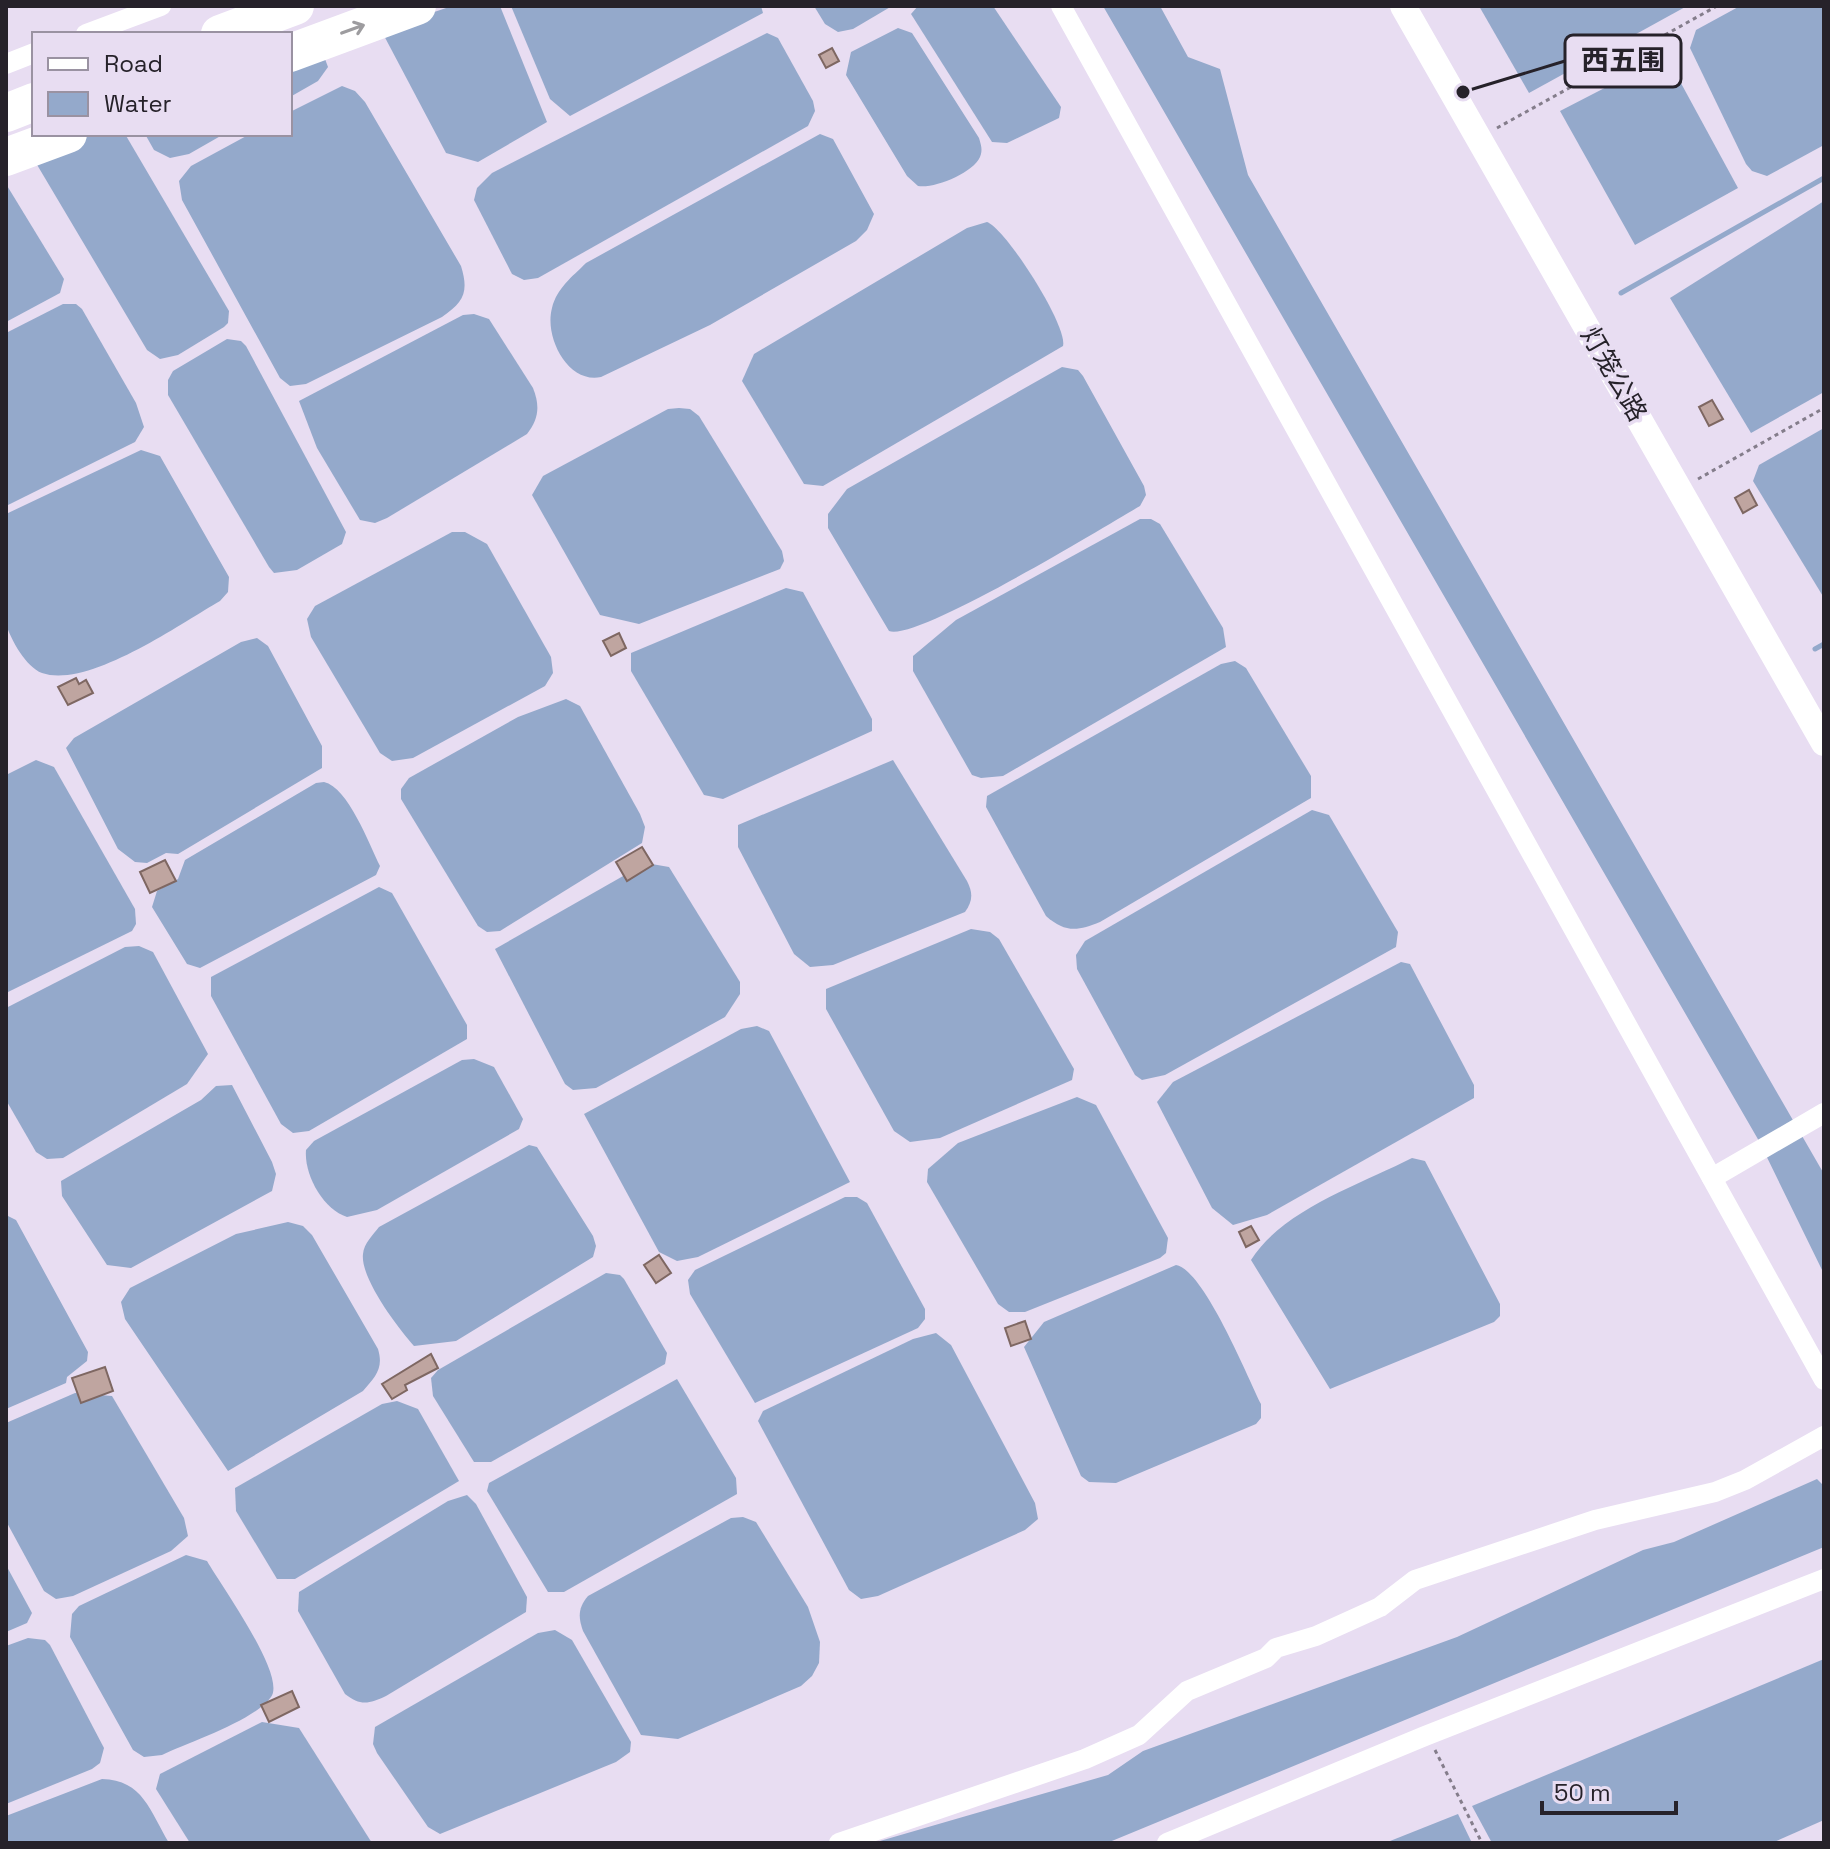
<svg xmlns="http://www.w3.org/2000/svg" width="1830" height="1849" viewBox="0 0 1830 1849" font-family="'Space Grotesk','Noto Sans SC',sans-serif">
	<rect width="100%" height="100%" fill="#e8ddf2"/>
	<g fill="#94a9cb">
		<path d="M452 6H500L547 122 478 162 446 153 381 30Z"/>
		<path d="M511 6H761L763 13 570 116 550 99Z"/>
		<path d="M814 6H892L853 29 838 32 825 24Z"/>
		<path d="M918 6H993L1061 107 1059 118 1007 143 992 142 911 14Z"/>
		<path d="M1103 6H1160L1188 57 1220 69 1248 175 1824 1174V1274L1759 1141Z"/>
		<path d="M1479 6H1687L1529 93Z"/>
		<path d="M1740 6H1824V145L1767 176 1752 171 1746 164 1690 48 1696 30Z"/>
		<path d="M898 28 912 33 979 138C981 145 983 150 980 157 973 173 934 189 918 186L907 176 846 75 851 52Z"/>
		<path d="M767 33 778 38 813 101 815 111 808 126 538 278 524 280 512 274 474 200 477 188 492 173Z"/>
		<path d="M322 51 328 67 318 81 290 97V62Z"/>
		<path d="M1670 63 1738 188 1635 245 1560 111 1651 64Z"/>
		<path d="M342 86 355 91 365 102 461 266C469 292 464 302 442 317L306 384 290 386 280 378 182 200 179 181 191 166 250 134H290V112Z"/>
		<path d="M91 134H125L229 311 228 323 224 327 178 355 160 359 147 350 33 158Z"/>
		<path d="M145 134H224L189 154 170 158 154 150Z"/>
		<path d="M820 134 833 139 874 214 867 230 856 241 710 325 601 377C568 384 544 337 552 308 557 288 572 277 586 263Z"/>
		<path d="M6 184 64 279 60 293 6 322Z"/>
		<path d="M1824 201V392L1751 433 1670 298Z"/>
		<path d="M987 222C1006 229 1068 326 1063 346L823 486 804 484 742 381 754 354 967 228Z"/>
		<path d="M63 304H76L82 309 136 403 144 427 135 442 6 506V333Z"/>
		<path d="M474 314 489 319 533 388C540 406 539 418 527 434L387 518 375 523 360 520 317 448 299 401 463 315Z"/>
		<path d="M227 339 241 341 246 346 346 532 342 544 297 570 274 573 269 567 168 395V380L173 371Z"/>
		<path d="M1062 367 1078 370 1083 376 1144 486 1146 495 1140 506C1104 527 916 642 889 631L828 528V514L847 489Z"/>
		<path d="M679 408 690 409 699 416 782 551 784 561 780 569 639 624 600 615 532 495 543 476 668 409Z"/>
		<path d="M1824 428V598L1753 481 1759 465Z"/>
		<path d="M141 450 160 456 229 577 228 592 220 601C180 624 88 689 42 673 26 667 11 640 6 624 1 605 6 538 6 514Z"/>
		<path d="M1140 519H1151L1160 524 1223 628 1226 647 1003 776 981 778 972 775 913 671V656L956 620Z"/>
		<path d="M452 532H465L487 544 551 657 553 673 545 686 413 758 392 761 380 753 311 637 307 619 315 606Z"/>
		<path d="M786 588 803 592 872 719V731L723 799 704 795 631 671V653Z"/>
		<path d="M257 638 268 646 322 746V768L178 854 166 853 147 863 135 862 118 849 66 748 74 738 241 642Z"/>
		<path d="M1235 661 1246 668 1311 776V798L1100 922C1078 931 1065 933 1046 916L986 807 987 796 1221 664Z"/>
		<path d="M566 699 580 706 640 814 645 827 642 843 500 931 487 932 478 926 401 799V789L409 778 518 717Z"/>
		<path d="M36 760 54 767 135 909 136 924 132 931 6 993V775Z"/>
		<path d="M893 760 967 881C973 893 973 901 965 912L833 965 810 967 794 954 738 847V825Z"/>
		<path d="M324 782C348 787 369 844 380 866L376 875 200 968 187 964 152 907 157 891 178 879 185 860 316 783Z"/>
		<path d="M1312 810 1329 815 1398 932 1396 947 1165 1075 1142 1080 1135 1075 1077 969 1076 955 1085 941Z"/>
		<path d="M646 863 669 867 740 982V994L725 1017 596 1088 573 1090 565 1084 495 949Z"/>
		<path d="M379 887 392 893 467 1025V1039L309 1131 293 1133 281 1124 211 996V977Z"/>
		<path d="M971 929 990 932 999 939 1074 1069 1072 1080 940 1138 910 1142 894 1131 826 1009V989Z"/>
		<path d="M139 946 153 952 208 1054 187 1084 63 1158 47 1159 36 1152 6 1100V1008L125 947Z"/>
		<path d="M1401 962 1410 964 1474 1085V1098L1267 1215 1233 1225 1212 1208 1157 1102 1173 1082Z"/>
		<path d="M757 1026 769 1031 850 1182 698 1257 677 1261 659 1252 584 1114 741 1029Z"/>
		<path d="M474 1059 494 1067 523 1119 519 1129 377 1210 347 1217C323 1209 304 1175 306 1150L314 1141 462 1060Z"/>
		<path d="M232 1085 272 1162 276 1174 272 1191 131 1268 107 1265 62 1196 61 1181 201 1100 216 1086Z"/>
		<path d="M1077 1097 1096 1105 1168 1238 1166 1253 1160 1258 1025 1312H1009L998 1304 927 1182 928 1169 958 1143Z"/>
		<path d="M529 1145 537 1147 593 1236 596 1246 593 1257 456 1341 414 1346C398 1328 360 1278 363 1254 364 1243 373 1235 379 1227Z"/>
		<path d="M1412 1158 1425 1161 1500 1304V1316L1494 1322 1330 1389 1251 1260C1282 1210 1361 1184 1412 1158Z"/>
		<path d="M845 1197H857L867 1203 925 1309V1319L918 1328 755 1403 690 1294 688 1280 695 1270Z"/>
		<path d="M6 1215 16 1220 88 1352 87 1361 67 1377 66 1383 6 1409Z"/>
		<path d="M288 1222 303 1226 312 1235 378 1349C384 1369 375 1377 363 1391L228 1471 125 1319 121 1302 130 1288 236 1234Z"/>
		<path d="M1176 1265C1204 1270 1247 1376 1261 1404V1418L1256 1424 1116 1483 1089 1482 1081 1476 1024 1347 1044 1322Z"/>
		<path d="M606 1273 620 1275 624 1279 667 1353 665 1364 491 1462H474L433 1396 431 1378 438 1370Z"/>
		<path d="M936 1333 951 1345 1035 1503 1038 1519 1025 1530 878 1596 861 1599 849 1590 758 1421 763 1411 913 1339Z"/>
		<path d="M677 1379 736 1478 737 1494 564 1592H548L487 1491 489 1483Z"/>
		<path d="M75 1393 112 1396 184 1518 188 1536 171 1551 73 1596 56 1599 44 1591 6 1521V1423Z"/>
		<path d="M397 1401 418 1409 459 1481 295 1579H277L236 1511 235 1488 382 1404Z"/>
		<path d="M1817 1479 1824 1486V1547L1107 1843H873L1108 1775 1143 1751 1457 1637 1643 1550 1674 1542Z"/>
		<path d="M467 1495 476 1504 527 1597 526 1612 386 1696C369 1704 360 1706 345 1694L298 1611 299 1592 448 1501Z"/>
		<path d="M731 1518 743 1517 756 1522 808 1607 820 1642 819 1663 812 1676 801 1686 678 1739 641 1735 583 1631C578 1617 578 1608 588 1596Z"/>
		<path d="M186 1555 207 1561C220 1584 287 1676 271 1697 254 1721 189 1742 162 1755L144 1757 133 1750 70 1637 72 1614 79 1606Z"/>
		<path d="M6 1565 32 1613 27 1623 6 1632Z"/>
		<path d="M555 1630 572 1640 631 1742 630 1752 616 1762 440 1834 428 1827 377 1753 373 1744 375 1727 538 1633Z"/>
		<path d="M28 1638 45 1640 50 1645 104 1748 100 1763 92 1769 6 1804V1646Z"/>
		<path d="M1824 1659V1820L1772 1843H1492L1472 1806Z"/>
		<path d="M262 1722 299 1728 372 1843H190L156 1789 160 1774Z"/>
		<path d="M102 1779C143 1780 150 1811 169 1843H6V1816Z"/>
		<path d="M1458 1814 1472 1843H1385Z"/>
	</g>
	<g fill="none" stroke-linecap="round" stroke-linejoin="round">
		<g stroke="#94a9cb" stroke-width="5">
			<path d="M1621 293 1824 178"/>
			<path d="M1815 649 1824 644"/>
		</g>
	</g>
	<g fill="#bfa5a0" stroke="#7e6762" stroke-width="2">
		<path d="M832 48 839 61 826 68 819 55Z"/>
		<path d="M1712 400 1723 419 1709 426 1699 407Z"/>
		<path d="M1749 490 1757 505 1743 513 1735 498Z"/>
		<path d="M619 633 626 648 611 656 603 641Z"/>
		<path d="M76 678 79 684 86 680 93 693 68 705 58 687Z"/>
		<path d="M642 847 653 865 627 881 616 862Z"/>
		<path d="M165 860 176 881 150 893 140 872Z"/>
		<path d="M1251 1226 1259 1240 1246 1247 1239 1232Z"/>
		<path d="M659 1255 671 1273 656 1283 644 1265Z"/>
		<path d="M1025 1321 1031 1339 1011 1346 1005 1328Z"/>
		<path d="M431 1354 438 1368 405 1385 407 1390 392 1399 382 1384Z"/>
		<path d="M105 1367 113 1391 81 1403 72 1378Z"/>
		<path d="M292 1691 299 1707 269 1722 261 1705Z"/>
	</g>
	<g fill="none" stroke-linecap="round" stroke-linejoin="round">
		<g stroke="#847d8b" stroke-width="3" stroke-dasharray="4 4" stroke-linecap="butt">
			<path d="M1497 128 1717 6"/>
			<path d="M1698 479 1824 408"/>
			<path d="M1435 1750 1482 1843"/>
		</g>
		<g stroke="#fff" stroke-width="20">
			<path d="M1061 6 1824 1380"/>
			<path d="M86 34 161 6"/>
			<path d="M6 64 34 53"/>
			<path d="M1712 1178 1824 1113"/>
			<path d="M839 1843 1085 1759 1139 1735 1187 1691 1266 1658 1276 1648 1316 1636 1380 1607 1415 1580 1595 1520 1715 1492 1745 1480 1824 1436"/>
			<path d="M1167 1843 1425 1736 1824 1579"/>
		</g>
		<path stroke="#fff" stroke-width="26" d="M1403 6 1824 743"/>
		<g stroke="#fff" stroke-width="38">
			<path d="M220 34 295 6"/>
			<path d="M290 53 417 6"/>
			<path d="M6 113 34 102"/>
			<path d="M6 157 68 134"/>
		</g>
	</g>
	<defs><path id="oneway-shaft" d="M-6 0H5M1.5-3L5.5 0L1.5 3" fill="none" stroke-width="1.6" stroke-linecap="round" stroke-linejoin="round" transform="scale(2)"/></defs>
	<use stroke="#9d9c9f" href="#oneway-shaft" transform="translate(353 29) rotate(-20)"/>
	<g text-anchor="middle" dominant-baseline="central" stroke-width="7" stroke-linejoin="round" paint-order="stroke">
		<g font-size="26" fill="#26222a" stroke="#e8ddf2">
			<text transform="translate(1614 374) rotate(60)">灯笼公路</text>
		</g>
	</g>
	<path fill="none" stroke="#26222a" stroke-width="3" d="M1463 92L1565 61"/>
	<circle fill="#26222a" stroke="#e8ddf2" stroke-width="3" cx="1463" cy="92" r="8"/>
	<rect fill="#e8ddf2" stroke="#26222a" stroke-width="3" x="1565" y="35" width="116" height="52" rx="8"/>
	<g font-size="28" text-anchor="middle" font-weight="bold" fill="#26222a">
		<text x="1623" y="70">西五围</text>
	</g>
	<rect width="1830" height="1849" fill="none" stroke="#26222a" stroke-width="16"/>
	<rect x="32" y="32" width="260" height="104" fill="#e8ddf2" stroke="#9a92a2" stroke-width="2"/>
	<rect x="48" y="58" width="40" height="12" fill="#ffffff" stroke="#9a92a2" stroke-width="2"/>
	<text x="104" y="72" font-size="24" fill="#26222a">Road</text>
	<rect x="48" y="92" width="40" height="24" fill="#94a9cb" stroke="#9a92a2" stroke-width="2"/>
	<text x="104" y="112" font-size="24" fill="#26222a">Water</text>
	<path d="M1542 1801v12h134v-12" fill="none" stroke="#26222a" stroke-width="4"/>
	<text x="1554" y="1801" font-size="24" fill="#26222a" stroke="#e8ddf2" stroke-width="6" paint-order="stroke">50 m</text>
</svg>
